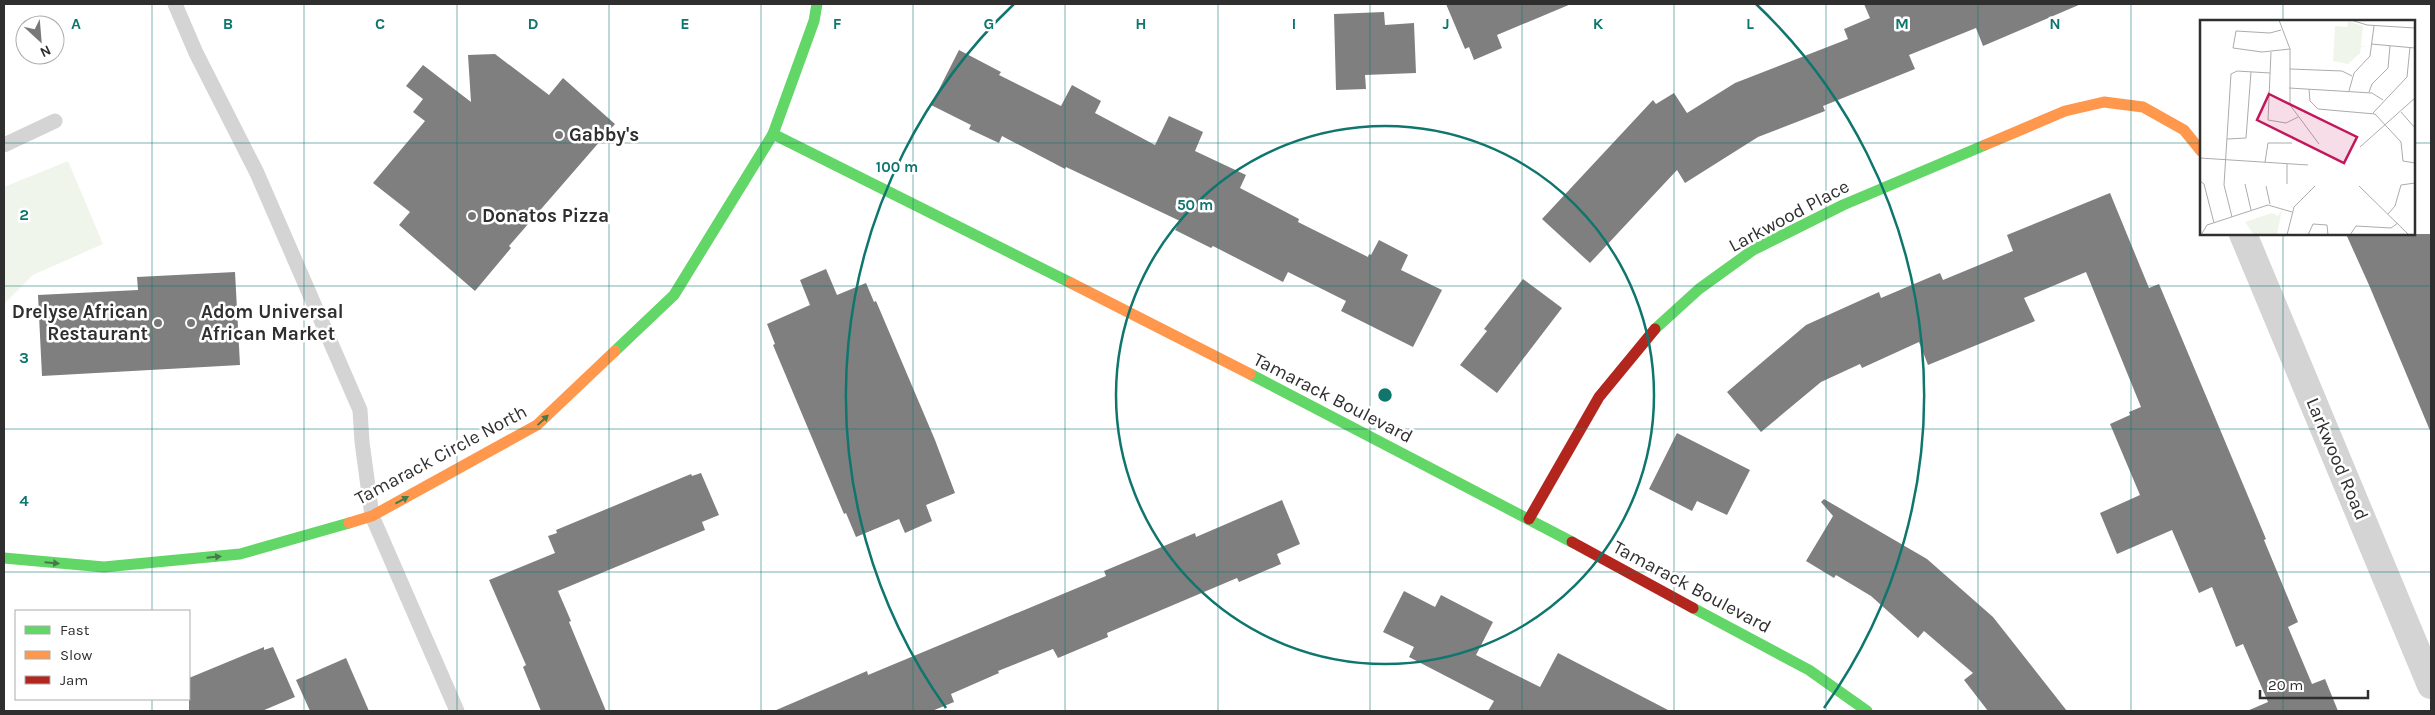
<svg xmlns="http://www.w3.org/2000/svg" width="2435" height="715" viewBox="0 0 2435 715" font-family="Karla,sans-serif">
	<rect width="100%" height="100%" fill="#fff"/>
	<path fill="#f0f5ec" d="M68 161 103 244 33 275 4 304V187Z"/>
	<g fill="#7f7f7f">
		<path d="M1446 4H1571L1497 35 1502 48 1474 60 1469 47 1465 49Z"/>
		<path d="M1864 4H2081L1983 46 1976 28 1909 55 1915 69 1823 106 1825 111 1758 137 1685 183 1677 170 1590 263 1542 219 1653 100 1656 104 1674 93 1687 113 1735 83 1848 39 1844 29 1870 18Z"/>
		<path d="M1384 12 1385 25 1414 23 1416 73 1365 75 1366 89 1336 90 1334 14Z"/>
		<path d="M959 50 1001 72 999 75 1061 106 1072 85 1101 101 1095 113 1155 145 1169 116 1203 132 1195 151 1246 175 1240 188 1299 219 1298 222 1368 257 1369 254 1371 255 1379 240 1408 255 1401 270 1442 290 1413 347 1341 311 1346 301 1288 272 1283 282 1213 246 1211 248 1175 230 1180 221 1066 167 1065 169 1002 136 999 143 969 129 971 125 931 105Z"/>
		<path d="M495 54 549 95 563 78 615 124 509 246 511 248 475 291 399 225 410 212 373 183 425 121 413 112 423 99 406 86 423 65 471 102 468 55Z"/>
		<path d="M2110 193 2149 288 2159 284 2266 539 2264 540 2298 622 2288 627 2312 684 2325 679 2338 711H2247L2268 702 2259 681 2243 644 2236 647 2212 587 2199 593 2172 530 2117 554 2100 513 2140 495 2110 424 2130 415 2129 412 2141 407 2086 272 2024 298 2035 321 1928 365 1919 342 1862 368 1860 364 1821 382 1761 432 1727 392 1806 325 1879 292 1881 298 1940 273 1943 280 2013 251 2007 235Z"/>
		<path d="M2346 234H2431V433L2369 285Z"/>
		<path d="M826 269 837 295 866 283 874 302 876 301 935 440 955 493 926 505 932 521 905 533 899 519 856 537 846 513 844 514 773 345 775 344 767 324 810 305 800 280Z"/>
		<path d="M235 272 240 365 42 376 38 295 138 290 137 277Z"/>
		<path d="M1523 279 1562 308 1497 393 1460 365 1487 331 1484 329Z"/>
		<path d="M1677 433 1750 470 1727 515 1697 501 1692 511 1649 489Z"/>
		<path d="M701 473 719 515 702 522 705 530 558 591 571 621 569 622 606 711H541L523 667 526 665 489 580 555 553 548 536 557 533 556 530 691 474 692 476Z"/>
		<path d="M1824 499 1927 559 1993 617 2067 711H1988L1964 680 1973 673 1924 631 1918 638 1871 596 1836 575 1834 578 1806 561 1833 516 1821 502Z"/>
		<path d="M1282 500 1300 544 1277 554 1281 564 1239 582 1237 578 1107 633 1108 637 1058 658 1053 649 998 671 999 673 951 694 954 702 932 711H774L867 671 868 675 1106 576 1104 571 1195 533 1196 537Z"/>
		<path d="M1404 591 1435 607 1441 595 1493 622 1476 655 1540 687 1558 653 1670 711H1488L1494 701 1409 657 1414 647 1383 632Z"/>
		<path d="M264 647V650L273 647 295 697 262 711H189V678Z"/>
		<path d="M346 658 369 711H310L296 680Z"/>
	</g>
	<g fill="none" stroke-linecap="round" stroke-linejoin="round">
		<g stroke="#d4d4d4" stroke-width="15">
			<path d="M175 4 196 53 257 173 360 410 362 442 372 516 457 711"/>
			<path d="M4 145 55 121"/>
		</g>
		<path stroke="#d4d4d4" stroke-width="28" d="M2243 234 2431 685"/>
		<g stroke="#63d668" stroke-width="11">
			<path d="M773 134 1071 283"/>
			<path d="M1655 329 1699 289 1753 250 1843 205 1985 145"/>
			<path d="M615 351 674 295 773 134 814 21 817 4"/>
			<path d="M1250 374 1572 542"/>
			<path d="M4 558 104 567 240 554 349 523"/>
			<path d="M1693 608 1809 670 1867 711"/>
		</g>
		<g stroke="#ff974d" stroke-width="11">
			<path d="M1985 145 2065 111 2104 102 2143 107 2184 130 2201 151"/>
			<path d="M1071 283 1250 374"/>
			<path d="M349 523 372 516 537 425 615 351"/>
		</g>
		<g stroke="#b3261e" stroke-width="11">
			<path d="M1529 519 1599 397 1655 329"/>
			<path d="M1572 542 1693 608"/>
		</g>
	</g>
	<defs><path id="oneway-solid" d="M-6-.8H1V-3.2L6.5 0L1 3.2V.8H-6Z" transform="scale(1.25)"/></defs>
	<g fill="#467a49">
		<use href="#oneway-solid" transform="translate(543 420) rotate(-43)"/>
		<use href="#oneway-solid" transform="translate(402 500) rotate(-29)"/>
		<use href="#oneway-solid" transform="translate(214 557) rotate(-6)"/>
		<use href="#oneway-solid" transform="translate(52 563) rotate(5)"/>
	</g>
	<path fill="none" stroke="#0f766e" stroke-width="1" stroke-opacity="0.55" d="M152 4V611M304 4V711M457 4V711M609 4V711M761 4V711M913 4V711M1065 4V711M1218 4V711M1370 4V711M1522 4V711M1674 4V711M1826 4V711M1978 4V711M2131 4V711M2283 4V21M4 143H2201M2414 143H2431M2283 234V711M4 286H2431M4 429H2431M4 572H2431M152 699V711"/>
	<g fill="none" stroke="#0f766e" stroke-width="2.5">
		<circle cx="1385" cy="395" r="269"/>
		<path d="M946 708A539 539 0 0 1 1014 4M1756 4A539 539 0 0 1 1824 708"/>
	</g>
	<g fill="#787878" stroke="#fff" stroke-width="2">
		<circle cx="559" cy="135" r="5"/>
		<circle cx="472" cy="216" r="5"/>
		<circle cx="158" cy="323" r="5"/>
		<circle cx="191" cy="323" r="5"/>
	</g>
	<g text-anchor="middle" dominant-baseline="central" stroke-width="5" stroke-linejoin="round" paint-order="stroke">
		<g font-size="19" font-weight="bold" fill="#2f2f2f" stroke="#fff" text-anchor="start">
			<text x="569" y="135">Gabby's</text>
			<text x="482" y="216">Donatos Pizza</text>
			<text x="148" y="312" text-anchor="end">Drelyse African<tspan x="148" dy="22">Restaurant</tspan></text>
			<text x="201" y="312">Adom Universal<tspan x="201" dy="22">African Market</tspan></text>
		</g>
		<g font-size="19" fill="#2f2f2f" stroke="#fff">
			<text transform="translate(1789 216) rotate(-28)">Larkwood Place</text>
			<text transform="translate(1333 398) rotate(27)">Tamarack Boulevard</text>
			<text transform="translate(441 455) rotate(-28)">Tamarack Circle North</text>
			<text transform="translate(2337 459) rotate(67)">Larkwood Road</text>
			<text transform="translate(1692 587) rotate(28)">Tamarack Boulevard</text>
		</g>
	</g>
	<g transform="translate(2200 20)">
		<rect width="215" height="215" fill="#fff"/>
		<path d="M148 1 163 6 161 26 169 27H161L160 33 148 44 133 41 135 6 147 7ZM82 189 77 215H54L45 202 72 193 78 196Z" fill="#f0f5ec"/>
		<path fill="none" stroke="#acacac" stroke-width="1" d="M79 0 90 29V85L119 124M151 0 167 5 215 8M81 10 70 13 36 11 33 28 62 32 90 29M171 24 215 28M71 32 68 100 86 103 98 97M90 49 142 51 152 56M89 68 172 73 183 80M109 69 110 81 118 89 175 94 201 122 203 141 215 143M149 71 154 53 170 36 174 6M169 72 172 64 188 48 190 26M201 92 215 108M173 93 207 57 210 27M27 119 46 118 51 52M160 127 215 78M0 138 108 145M65 142 68 123H92M87 144V164M0 161 4 164 14 203M45 164 51 190M66 166 70 184M159 166 209 215M188 194 195 186 201 165 215 163M32 197 24 165 31 54 37 51 70 53M1 215 7 205 68 185 92 192M87 215 94 187 115 166M108 215 113 204 127 205 128 215M150 215 156 206 191 208 198 203"/>
		<path fill="#c2185b" fill-opacity="0.15" stroke="#c2185b" stroke-width="2.5" d="M69 74 157 117 144 143 57 100Z"/>
		<rect width="215" height="215" fill="none" stroke="#2f2f2f" stroke-width="2.5"/>
	</g>
	<g font-size="16" text-anchor="middle" font-weight="bold" fill="#0f766e" stroke="#fff" stroke-width="5" stroke-linejoin="round" paint-order="stroke">
		<text x="76" y="29">A</text>
		<text x="228" y="29">B</text>
		<text x="380" y="29">C</text>
		<text x="533" y="29">D</text>
		<text x="685" y="29">E</text>
		<text x="837" y="29">F</text>
		<text x="989" y="29">G</text>
		<text x="1141" y="29">H</text>
		<text x="1294" y="29">I</text>
		<text x="1446" y="29">J</text>
		<text x="1598" y="29">K</text>
		<text x="1750" y="29">L</text>
		<text x="1902" y="29">M</text>
		<text x="2055" y="29">N</text>
		<text x="24" y="220">2</text>
		<text x="24" y="363">3</text>
		<text x="24" y="506">4</text>
	</g>
	<circle cx="1385" cy="395" r="8" fill="#0f766e" stroke="#fff" stroke-width="2.5"/>
	<g font-size="15" text-anchor="middle" font-weight="bold" fill="#0f766e" stroke="#fff" stroke-width="5" stroke-linejoin="round" paint-order="stroke">
		<text x="897" y="172">100 m</text>
		<text x="1195" y="210">50 m</text>
	</g>
	<rect width="2435" height="715" fill="none" stroke="#2f2f2f" stroke-width="10"/>
	<rect x="15" y="610" width="175" height="90" fill="#ffffff" stroke="#acacac"/>
	<rect x="25" y="626" width="25" height="8" fill="#63d668" stroke="#acacac"/>
	<text x="60" y="635" font-size="15" fill="#2f2f2f">Fast</text>
	<rect x="25" y="651" width="25" height="8" fill="#ff974d" stroke="#acacac"/>
	<text x="60" y="660" font-size="15" fill="#2f2f2f">Slow</text>
	<rect x="25" y="676" width="25" height="8" fill="#b3261e" stroke="#acacac"/>
	<text x="60" y="685" font-size="15" fill="#2f2f2f">Jam</text>
	<g transform="translate(40 40) rotate(154)"><circle r="24" fill="#ffffff" stroke="#acacac"/>
	<path d="M0-4L9 19L0 12L-9 19Z" fill="#787878"/>
	<text y="-8" font-size="14" font-weight="bold" text-anchor="middle" fill="#2f2f2f">N</text>
	</g>
	<path d="M2260 690v8h108v-8" fill="none" stroke="#2f2f2f" stroke-width="2.5"/>
	<text x="2268" y="690" font-size="15" fill="#2f2f2f" stroke="#ffffff" stroke-width="4" paint-order="stroke">20 m</text>
</svg>
